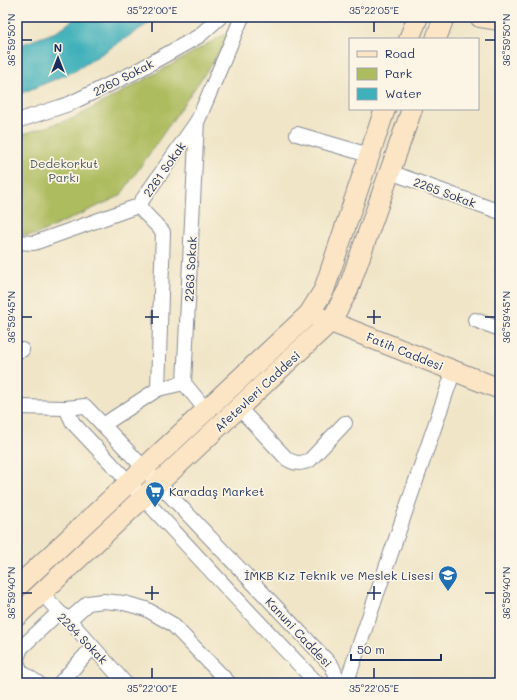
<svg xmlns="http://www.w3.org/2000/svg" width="517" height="700" viewBox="0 0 517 700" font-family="Mali,sans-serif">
	<rect width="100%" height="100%" fill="#fcf5e5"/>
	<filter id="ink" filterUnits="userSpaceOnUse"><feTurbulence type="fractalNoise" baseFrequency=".025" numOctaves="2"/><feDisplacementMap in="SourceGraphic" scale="8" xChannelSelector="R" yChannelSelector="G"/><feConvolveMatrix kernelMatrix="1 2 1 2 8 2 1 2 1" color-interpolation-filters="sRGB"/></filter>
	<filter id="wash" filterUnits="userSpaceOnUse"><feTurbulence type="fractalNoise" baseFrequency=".012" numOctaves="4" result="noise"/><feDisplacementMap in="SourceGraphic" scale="16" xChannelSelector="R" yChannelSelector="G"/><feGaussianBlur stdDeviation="0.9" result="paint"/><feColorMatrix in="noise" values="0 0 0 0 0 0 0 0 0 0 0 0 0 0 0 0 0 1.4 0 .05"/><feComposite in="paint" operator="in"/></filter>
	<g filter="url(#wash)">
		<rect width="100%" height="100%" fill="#f0e5c7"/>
		<path fill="#adbc5f" stroke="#64765e" d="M237 27 120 196 35 235H17V136L74 118 162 70Z"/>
		<path fill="#40b0ba" stroke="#2e708c" d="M77 17H157L146 25 75 71 17 95V46L56 32Z"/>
	</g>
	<g filter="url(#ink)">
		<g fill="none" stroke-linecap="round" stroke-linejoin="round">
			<defs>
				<g id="street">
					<path d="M17 121 69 104 135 72 199 36 220 17"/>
					<path d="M197 121 184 383 206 410"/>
					<path d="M297 134 369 155"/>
					<path d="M390 172 500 212"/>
					<path d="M17 242 34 243 138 206 198 120 242 17"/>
					<path d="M475 320 500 329"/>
					<path d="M17 350H22"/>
					<path d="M158 389 184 383"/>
					<path d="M17 407 66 408 85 406 332 666 339 683"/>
					<path d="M66 408 73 423C155 509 234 598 317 683"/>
					<path d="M239 408 287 459C295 464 301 464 310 460L345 423"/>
					<path d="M103 425 158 389 163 232 138 206"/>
					<path d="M42 593 59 612 69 620 125 683"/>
					<path d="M69 620 88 603 103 601 124 603 146 609 172 624 229 683"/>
					<path d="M17 658 21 648 59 612"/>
					<path d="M17 662 21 672 38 683"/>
					<path d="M347 681 454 370"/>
					<path d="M60 683 93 647"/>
				</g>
				<g id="secondary">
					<path d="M480 17 500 20"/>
					<path d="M409 39 418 17"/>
					<path d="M436 39 444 17"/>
					<path d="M318 317 500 389"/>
					<path d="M17 587 309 314 324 290 385 109"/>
					<path d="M17 616 331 321 348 290 412 109"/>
				</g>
			</defs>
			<use href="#street" stroke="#868a92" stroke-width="16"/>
			<use href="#secondary" stroke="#868a92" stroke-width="22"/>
			<use href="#street" stroke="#fff" stroke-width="14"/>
			<use href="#secondary" stroke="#fce5c4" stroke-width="20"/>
		</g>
	</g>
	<path fill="none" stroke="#1b2f5e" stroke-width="1.5" d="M152 22V32M374 22V32M22 40H32M485 40H495M152 310V324M374 310V324M22 317H32M145 317H159M367 317H381M485 317H495M152 586V600M374 586V600M22 593H32M145 593H159M367 593H381M485 593H495M152 668V678M374 668V678"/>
	<defs>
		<symbol id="supermarket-pin" viewBox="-11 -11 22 30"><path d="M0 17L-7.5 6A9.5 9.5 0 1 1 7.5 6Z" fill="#1f6fb2" stroke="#fcf5e5"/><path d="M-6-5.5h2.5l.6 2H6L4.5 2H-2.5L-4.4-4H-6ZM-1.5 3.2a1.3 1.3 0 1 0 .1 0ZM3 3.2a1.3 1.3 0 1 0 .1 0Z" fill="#fff"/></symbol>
		<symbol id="school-pin" viewBox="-11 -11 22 30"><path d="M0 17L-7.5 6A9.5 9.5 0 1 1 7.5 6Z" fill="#1f6fb2" stroke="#fcf5e5"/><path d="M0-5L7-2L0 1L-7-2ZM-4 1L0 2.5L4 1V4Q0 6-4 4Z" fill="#fff"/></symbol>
	</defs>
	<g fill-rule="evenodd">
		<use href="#supermarket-pin" x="144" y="480" width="22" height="30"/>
		<use href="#school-pin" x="437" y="564" width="22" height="30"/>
	</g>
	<g text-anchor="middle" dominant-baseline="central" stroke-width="3.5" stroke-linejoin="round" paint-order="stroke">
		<g font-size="12" fill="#1b2f5e" stroke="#fcf5e5">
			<text transform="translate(123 77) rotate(-27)">2260 Sokak</text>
			<text transform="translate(164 169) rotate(-55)">2261 Sokak</text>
			<text transform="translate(445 192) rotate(20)">2265 Sokak</text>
			<text transform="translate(190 269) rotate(-87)">2263 Sokak</text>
			<text transform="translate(405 351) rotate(22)">Fatih Caddesi</text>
			<text transform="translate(257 391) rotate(-43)">Afetevleri Caddesi</text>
			<text transform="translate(299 632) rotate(47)">Kanuni Caddesi</text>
			<text transform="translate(83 638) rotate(46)">2284 Sokak</text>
		</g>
		<g font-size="12" fill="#47595e" stroke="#fcf5e5">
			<text x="64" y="163">Dedekorkut<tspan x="64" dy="14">Parkı</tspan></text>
		</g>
		<g font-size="12" fill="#1b2f5e" stroke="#fcf5e5" text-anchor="start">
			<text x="169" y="491">Karadaş Market</text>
			<text x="434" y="575" text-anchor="end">İMKB Kız Teknik ve Meslek Lisesi</text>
		</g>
	</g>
	<rect width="517" height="700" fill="none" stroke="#fcf5e5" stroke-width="44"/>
	<rect x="349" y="38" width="130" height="72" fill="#fcf5e5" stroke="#a2a6af"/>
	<rect x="357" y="51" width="20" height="6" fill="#fce5c4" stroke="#a2a6af"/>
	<text x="385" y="58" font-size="12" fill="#1b2f5e">Road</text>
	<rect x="357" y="68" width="20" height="12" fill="#adbc5f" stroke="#a2a6af"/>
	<text x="385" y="78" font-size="12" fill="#1b2f5e">Park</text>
	<rect x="357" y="88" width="20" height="12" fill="#40b0ba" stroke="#a2a6af"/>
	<text x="385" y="98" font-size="12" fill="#1b2f5e">Water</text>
	<g transform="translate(58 58)" stroke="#fcf5e5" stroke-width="3" paint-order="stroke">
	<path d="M0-3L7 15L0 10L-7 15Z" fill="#1b2f5e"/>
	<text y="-6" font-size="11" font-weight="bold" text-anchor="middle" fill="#1b2f5e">N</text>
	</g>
	<path d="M351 654v6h90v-6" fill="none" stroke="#1b2f5e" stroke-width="2"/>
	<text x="357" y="654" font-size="12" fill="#1b2f5e" stroke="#fcf5e5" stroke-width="3" paint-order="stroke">50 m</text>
	<rect x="22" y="22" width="473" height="656" fill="none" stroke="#1b2f5e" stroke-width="1.5"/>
	<g font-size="10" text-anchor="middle" fill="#1b2f5e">
		<text x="152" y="14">35°22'00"E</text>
		<text x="374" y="14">35°22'05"E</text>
		<text transform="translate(11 40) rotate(-90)" y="4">36°59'50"N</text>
		<text transform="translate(506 40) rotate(-90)" y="4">36°59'50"N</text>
		<text transform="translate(11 317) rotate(-90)" y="4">36°59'45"N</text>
		<text transform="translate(506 317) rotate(-90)" y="4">36°59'45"N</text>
		<text transform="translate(11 593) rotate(-90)" y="4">36°59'40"N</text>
		<text transform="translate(506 593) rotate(-90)" y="4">36°59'40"N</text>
		<text x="152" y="692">35°22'00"E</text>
		<text x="374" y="692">35°22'05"E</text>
	</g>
</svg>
